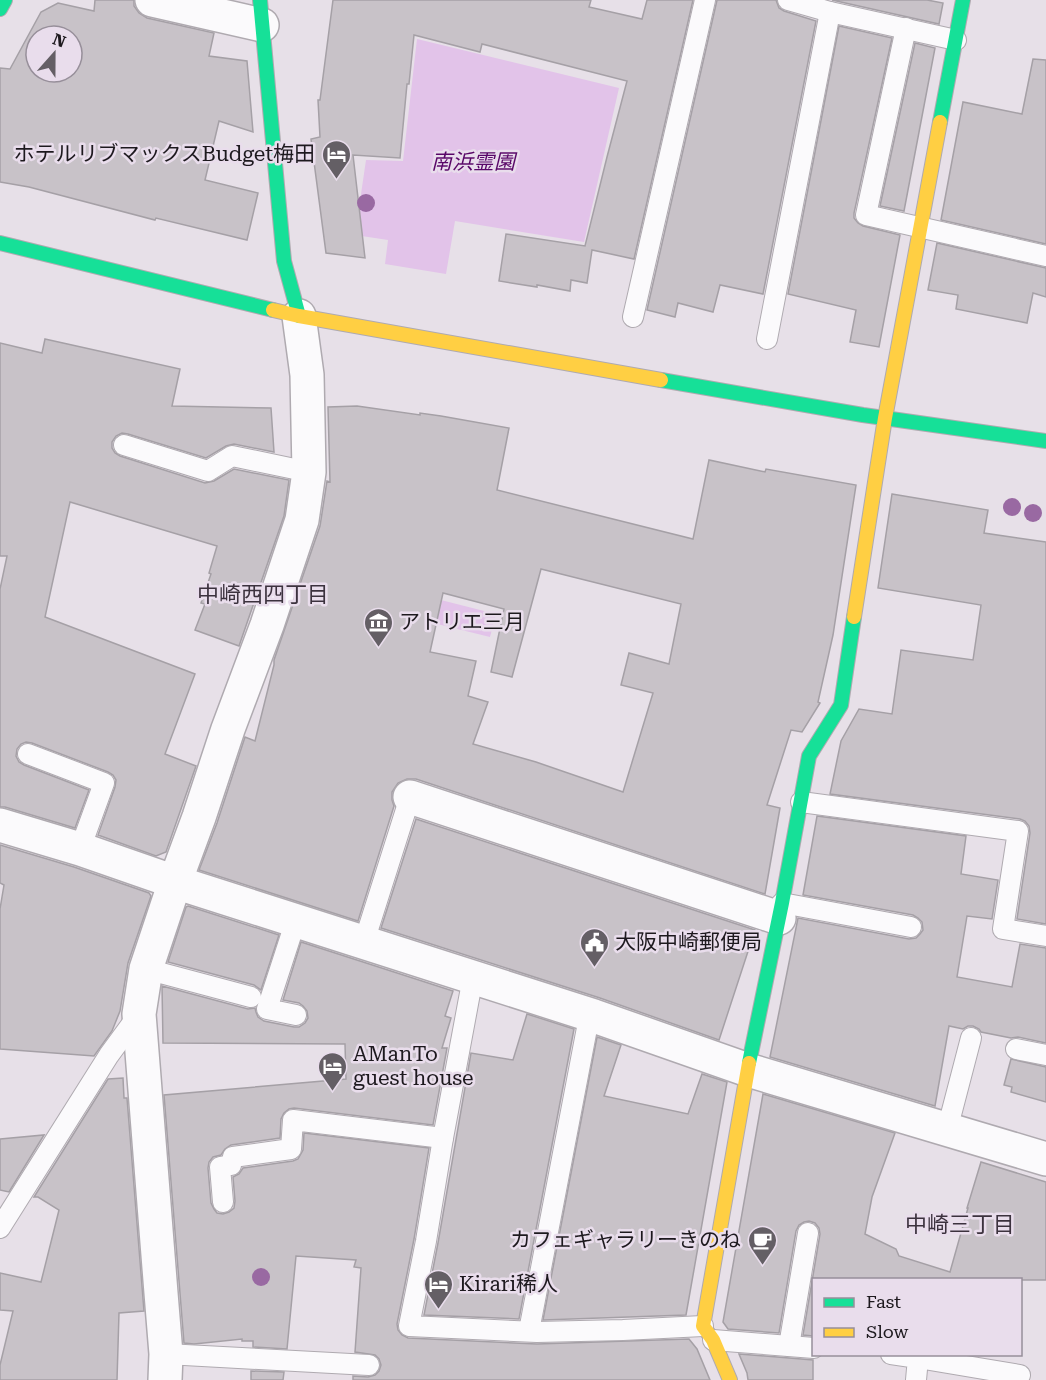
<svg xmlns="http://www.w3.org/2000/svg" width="1046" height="1380" viewBox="0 0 1046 1380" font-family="'Roboto Serif','Noto Sans JP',serif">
	<rect width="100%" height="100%" fill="#e7e0e8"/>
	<g fill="#e2c3e9">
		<path d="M417 39 619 88 584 242 455 221 446 274 385 264 388 240 355 235 366 160 403 161Z"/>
		<path d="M374 583 496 614 490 637 368 607Z"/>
	</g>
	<g fill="#c8c2c8" stroke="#a5a0a6" stroke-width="1.5" fill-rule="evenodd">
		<path d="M95 0H134V6L139 13 147 18 214 33 209 56 247 61 253 132 219 121 205 180 258 193 247 240 156 218 155 220 29 187 0 182V68L10 69 41 12 58 3 94 11ZM36 36H72V72H36Z"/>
		<path d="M333 0H591L589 7 642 19 647 0H693L634 259 592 250 587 283 571 280 570 291 537 285V287L499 281 506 234 585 246 607 157 627 81 482 44 480 52 414 35 409 84H407L400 158 353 155 365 258 326 253 311 139 320 137 318 100H320Z"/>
		<path d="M717 0H776L779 8 784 11 816 21 763 294 720 285 713 312 678 303 675 317 647 310Z"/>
		<path d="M832 0H927L943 3 939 24Z"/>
		<path d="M839 26 892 38 854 213V218L858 223 863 226 900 235 879 347 850 342 856 310 788 294Z"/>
		<path d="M915 43 935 48 904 211 880 206Z"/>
		<path d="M1033 59 1046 60V244L941 220 963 102 1022 114Z"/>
		<path d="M937 243 1046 268V297L1033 293 1027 323 956 309 958 295 928 290Z"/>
		<path d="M45 339 180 369 172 406 271 408 274 452 234 444 226 446 206 458 128 434 122 433 116 436 112 442V448L115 453 120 456 205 483 214 481 234 469 289 480 284 516 239 646 195 630 205 604 201 603 211 574 209 573 217 546 70 502 45 617 195 674 165 754 196 766 166 852 156 856 98 835 115 787 116 780 113 775 108 772 32 743 26 742 21 744 17 749 16 756 19 762 24 765 89 790 75 828 5 807H0V589L7 556H0V343L42 353Z"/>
		<path d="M357 406 420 415V413L441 416 509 428 497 490 693 539 709 460 765 472 766 469 856 485 833 635 818 702 820 703 802 732 791 730 767 805 780 808 765 894 416 779H407L398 783 392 792V800L394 806 358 921 199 870 217 823 245 737 255 741 274 665V660L320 526 327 481 330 482 328 407ZM541 569 681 604 669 664 629 653 621 685 653 693 623 792 536 762 473 744 488 702 468 696 476 661 430 652 443 593 504 609 491 672 512 677Z"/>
		<path d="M892 494 988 510 984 533 1046 542V924L1017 919 1030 833 1029 826 1025 821 1020 819 830 794 841 741 859 709 892 714 901 650 973 660 981 605 878 588Z"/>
		<path d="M817 816 966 836 961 874 998 880 992 919 967 916 957 977 1012 987 1020 944 1046 948V1043L1018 1037 1011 1038 981 1032 979 1029 973 1026H968L963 1029 949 1026 935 1106 770 1057 798 918 909 939 916 938 920 934 923 930 922 922 918 918 913 915 803 895Z"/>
		<path d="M416 819 755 930 719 1040 600 998 381 928Z"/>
		<path d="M0 845 74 867 149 893 151 896 128 963 120 1011 112 1031 94 1056 0 1049V909L4 885 0 883Z"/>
		<path d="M188 906 279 935 261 990 254 985 168 962 186 907Z"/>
		<path d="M301 942 453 991 445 1016 451 1018 442 1048H447L433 1125 294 1108 289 1109 284 1113 281 1119 280 1138 231 1145 225 1149 221 1155 213 1157 209 1162 208 1168 211 1203 214 1209 217 1213 223 1214 229 1212 234 1208 235 1201 233 1177 239 1174 243 1168 293 1161 298 1159 303 1150 304 1133 429 1148 414 1239 397 1324 398 1330 402 1335 408 1338 537 1344 689 1339 697 1349 710 1380H353V1376L368 1377 375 1375 379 1371 381 1365 379 1359 375 1355 355 1352 361 1268 354 1267 356 1260 296 1256 287 1349 253 1347V1341H242V1339L194 1344 184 1343 164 1095 346 1079 345 1044 163 1043 162 986 248 1009 255 1008 256 1012 258 1017 264 1021 294 1027H299L305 1023 308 1018 307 1011 303 1006 299 1003 283 1000Z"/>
		<path d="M527 1014 574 1029 519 1319 424 1315 438 1243 471 1053 513 1060Z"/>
		<path d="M597 1037 621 1045 604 1096 688 1114 702 1074 727 1082 686 1315 543 1320Z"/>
		<path d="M1011 1059 1046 1067V1102L1011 1092 1012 1087 1004 1085Z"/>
		<path d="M123 1078 124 1098H127L144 1311 119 1313 117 1380H0V1365L13 1311 0 1310V1273L41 1282 59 1210 38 1197H34L108 1079Z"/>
		<path d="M763 1094 895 1133 872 1197 865 1234 896 1249 899 1256 950 1272 968 1208H967L981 1162 1046 1182V1280H813V1336L803 1335 820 1234 819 1228 815 1223 809 1221 804 1222 799 1225 796 1231 779 1333 728 1329 723 1322Z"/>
		<path d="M44 1135 9 1192 0 1190V1139Z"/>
		<path d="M739 1354 813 1360V1380H748L747 1373Z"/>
		<path d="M251 1371 284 1372 283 1380H251Z"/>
	</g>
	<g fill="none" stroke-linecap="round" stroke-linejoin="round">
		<defs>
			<g id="lane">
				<path d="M788 0 830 12 956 40"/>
				<path d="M906 28 866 215 1046 256"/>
				<path d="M633 317 705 0"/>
				<path d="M767 339 830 12"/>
				<path d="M124 445 208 471 232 456 309 472"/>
				<path d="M28 754 104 783 80 849"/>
				<path d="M801 802 1018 831 1003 929 1046 936"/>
				<path d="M782 903 911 927"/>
				<path d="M364 942 410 797"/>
				<path d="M146 969 251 997"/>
				<path d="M473 977 443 1138 426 1241 409 1326 537 1332 623 1330 703 1326"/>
				<path d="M296 1015 267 1009 296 920"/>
				<path d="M1016 1049 1046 1055"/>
				<path d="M947 1130 971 1038"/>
				<path d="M223 1202 220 1167 231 1165 233 1157 291 1149 293 1120 443 1138"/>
				<path d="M0 1228 109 1055 139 1014"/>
				<path d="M529 1331 587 1028 594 1016"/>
				<path d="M713 1340 814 1348"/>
				<path d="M789 1346 808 1233"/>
				<path d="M166 1354 369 1365"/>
				<path d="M891 1354 918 1358 916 1380"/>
				<path d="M918 1358 1020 1375"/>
			</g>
			<g id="street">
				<path d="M152 0 262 25"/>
				<path d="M410 797 779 918"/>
				<path d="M0 825 80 849 175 882 594 1016 748 1070 1046 1159"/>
				<path d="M165 1380 166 1354 161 1293 139 1014 146 969 175 882 199 817 228 729 267 625 302 520 309 472 307 375 299 316"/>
			</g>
			<g id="fast">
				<path d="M260 0 284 261 299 316"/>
				<path d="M0 9 5 0"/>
				<path d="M940 122 963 0"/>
				<path d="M0 243 273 310"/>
				<path d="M661 380 863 415 1046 441"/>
				<path d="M749 1063 782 903 809 756 841 705 854 617"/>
			</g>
			<g id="slow">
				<path d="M273 310 299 316 661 380"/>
				<path d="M854 617 885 418 940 122"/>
				<path d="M730 1380 713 1340 703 1326 749 1063"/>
			</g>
		</defs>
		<use href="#lane" stroke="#afaab0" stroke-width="22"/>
		<use href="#street" stroke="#afaab0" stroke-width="36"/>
		<use href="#fast" stroke="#afaab0" stroke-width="16"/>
		<use href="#slow" stroke="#afaab0" stroke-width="16"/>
		<use href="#lane" stroke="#fbfafc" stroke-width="20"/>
		<use href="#street" stroke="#fbfafc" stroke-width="33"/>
		<use href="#fast" stroke="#16e098" stroke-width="14"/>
		<use href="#slow" stroke="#ffcf43" stroke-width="14"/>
	</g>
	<g fill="#9969a2">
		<circle cx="366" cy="203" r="9"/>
		<circle cx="1012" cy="507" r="9"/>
		<circle cx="1033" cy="513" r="9"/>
		<circle cx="261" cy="1277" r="9"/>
	</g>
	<defs>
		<symbol id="hotel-pin" viewBox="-11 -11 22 30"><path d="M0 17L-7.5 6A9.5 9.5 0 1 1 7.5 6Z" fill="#645f65" stroke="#e9ddec"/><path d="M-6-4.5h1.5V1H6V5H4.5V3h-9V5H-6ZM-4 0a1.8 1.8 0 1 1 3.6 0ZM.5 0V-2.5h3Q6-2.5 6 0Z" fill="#fff"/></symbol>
		<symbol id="museum-pin" viewBox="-11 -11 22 30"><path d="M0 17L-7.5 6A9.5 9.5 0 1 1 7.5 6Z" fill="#645f65" stroke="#e9ddec"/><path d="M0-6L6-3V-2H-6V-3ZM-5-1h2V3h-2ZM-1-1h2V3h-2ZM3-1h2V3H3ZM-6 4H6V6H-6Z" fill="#fff"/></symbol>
		<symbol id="civic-pin" viewBox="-11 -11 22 30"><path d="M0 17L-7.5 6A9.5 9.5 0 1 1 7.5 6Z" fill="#645f65" stroke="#e9ddec"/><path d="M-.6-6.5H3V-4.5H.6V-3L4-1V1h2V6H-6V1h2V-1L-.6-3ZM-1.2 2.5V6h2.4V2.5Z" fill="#fff"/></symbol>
		<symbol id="cafe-pin" viewBox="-11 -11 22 30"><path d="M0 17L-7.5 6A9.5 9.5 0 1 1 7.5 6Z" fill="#645f65" stroke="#e9ddec"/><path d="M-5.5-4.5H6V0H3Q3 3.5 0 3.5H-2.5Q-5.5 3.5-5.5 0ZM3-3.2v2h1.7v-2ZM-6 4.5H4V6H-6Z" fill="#fff"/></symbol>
	</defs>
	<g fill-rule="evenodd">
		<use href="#hotel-pin" x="320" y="138" width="33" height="45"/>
		<use href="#museum-pin" x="362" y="606" width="33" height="45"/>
		<use href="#civic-pin" x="578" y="926" width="33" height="45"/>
		<use href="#hotel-pin" x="316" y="1050" width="33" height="45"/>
		<use href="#cafe-pin" x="746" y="1224" width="33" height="45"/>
		<use href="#hotel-pin" x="422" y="1268" width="33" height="45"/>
	</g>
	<g text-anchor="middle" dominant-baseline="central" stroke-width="5" stroke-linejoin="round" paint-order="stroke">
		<g font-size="21" fill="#1d191e" stroke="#e9ddec" text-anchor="start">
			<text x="315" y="154" text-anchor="end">ホテルリブマックスBudget梅田</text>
			<text x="399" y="622">アトリエ三月</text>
			<text x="615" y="942">大阪中崎郵便局</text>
			<text x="353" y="1054">AManTo<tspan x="353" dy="24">guest house</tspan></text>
			<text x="741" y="1240" text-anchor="end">カフェギャラリーきのね</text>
			<text x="459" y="1284">Kirari稀人</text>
		</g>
		<g font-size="21" font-style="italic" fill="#590768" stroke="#e9ddec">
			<text x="473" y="162">南浜霊園</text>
		</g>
		<g font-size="22" fill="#3c323e" stroke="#e9ddec">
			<text x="263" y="594">中崎西四丁目</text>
			<text x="960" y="1224">中崎三丁目</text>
		</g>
	</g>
	<rect x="812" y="1278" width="210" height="78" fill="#e9ddec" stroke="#978f9a" stroke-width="1.5"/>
	<rect x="824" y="1298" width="30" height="9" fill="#16e098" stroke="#978f9a" stroke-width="1.5"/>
	<text x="866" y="1308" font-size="18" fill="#1d191e">Fast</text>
	<rect x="824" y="1328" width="30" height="9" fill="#ffcf43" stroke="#978f9a" stroke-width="1.5"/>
	<text x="866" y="1338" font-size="18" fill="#1d191e">Slow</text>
	<g transform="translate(54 54) rotate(21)"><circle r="28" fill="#e9ddec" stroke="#978f9a" stroke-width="1.5"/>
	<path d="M0-4.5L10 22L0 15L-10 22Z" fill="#645f65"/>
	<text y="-9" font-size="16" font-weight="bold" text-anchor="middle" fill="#1d191e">N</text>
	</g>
</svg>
